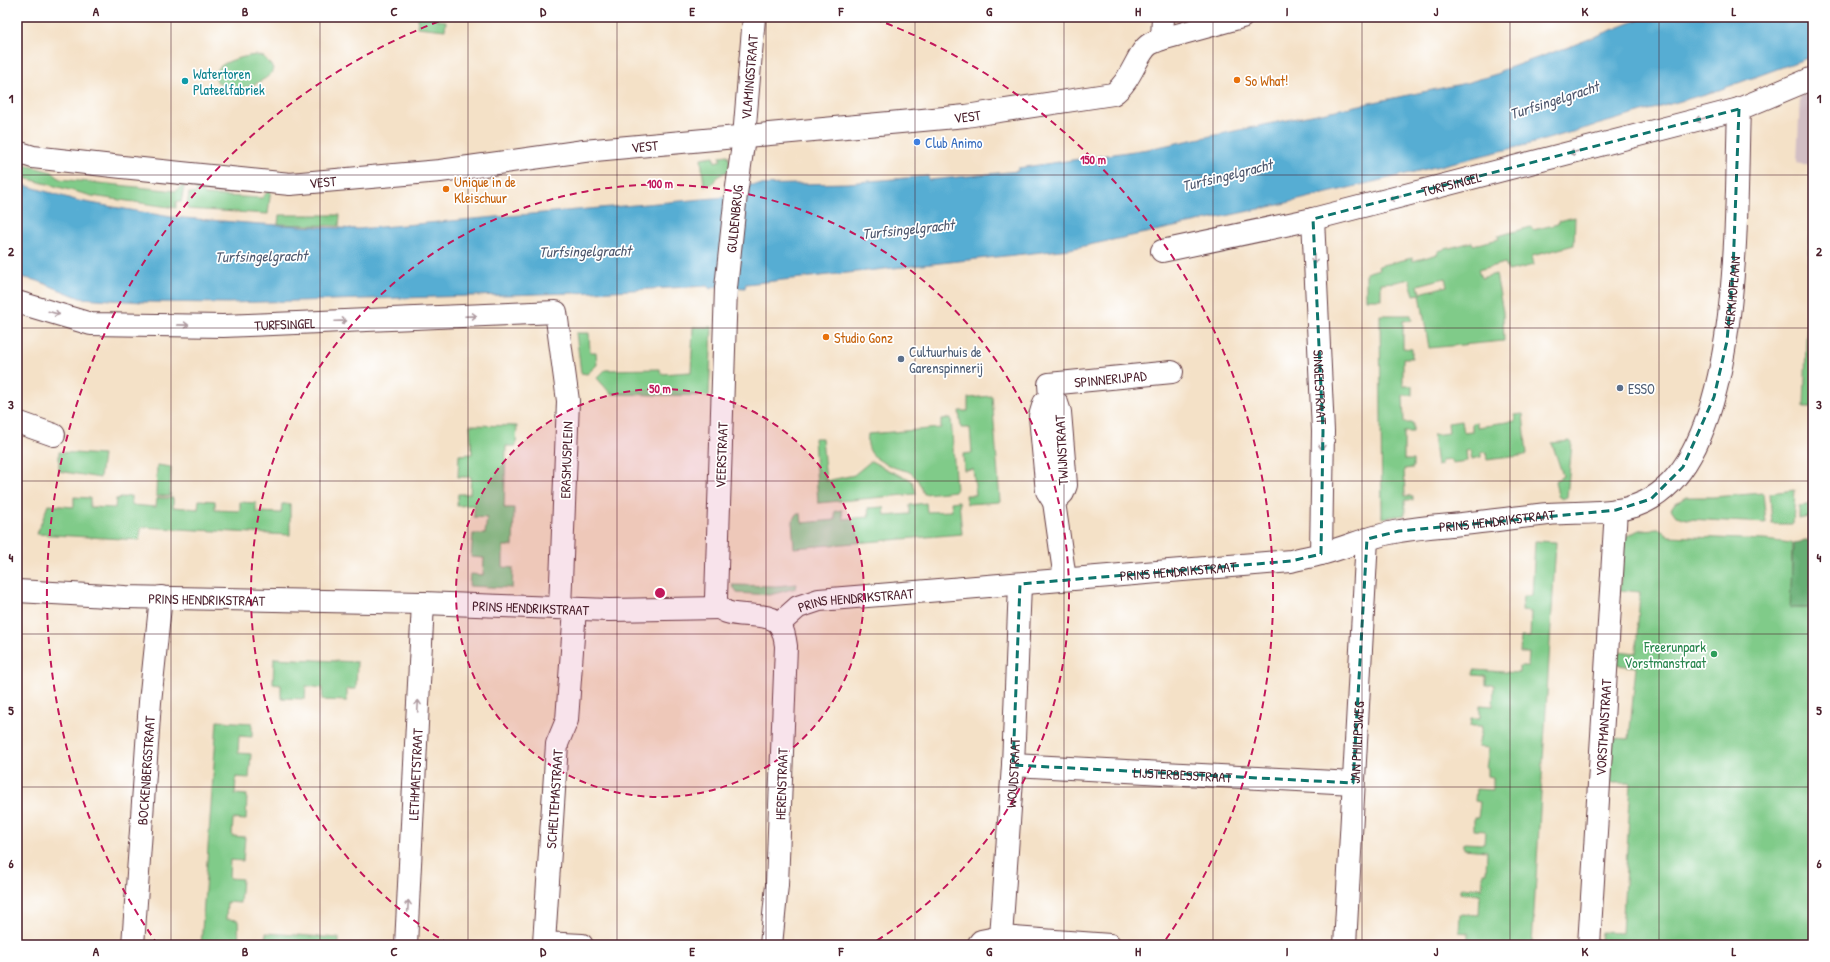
<svg xmlns="http://www.w3.org/2000/svg" width="1830" height="962" viewBox="0 0 1830 962" font-family="'Patrick Hand',sans-serif">
	<rect width="100%" height="100%" fill="#fff"/>
	<filter id="ink" filterUnits="userSpaceOnUse"><feTurbulence type="fractalNoise" baseFrequency=".025" numOctaves="2"/><feDisplacementMap in="SourceGraphic" scale="8" xChannelSelector="R" yChannelSelector="G"/><feConvolveMatrix kernelMatrix="1 2 1 2 8 2 1 2 1" color-interpolation-filters="sRGB"/></filter>
	<filter id="wash" filterUnits="userSpaceOnUse"><feTurbulence type="fractalNoise" baseFrequency=".012" numOctaves="4" result="noise"/><feDisplacementMap in="SourceGraphic" scale="16" xChannelSelector="R" yChannelSelector="G"/><feGaussianBlur stdDeviation="0.9" result="paint"/><feColorMatrix in="noise" values="0 0 0 0 0 0 0 0 0 0 0 0 0 0 0 0 0 1.4 0 .05"/><feComposite in="paint" operator="in"/></filter>
	<g filter="url(#wash)">
		<rect width="100%" height="100%" fill="#f4e1c7"/>
		<path fill="#d2bec4" d="M1813 90V167L1797 162 1800 96Z"/>
		<g fill="#80cb89" stroke="#65755a" fill-rule="evenodd">
			<path d="M418 17H437V20L446 21 445 30 417 27Z"/>
			<path d="M256 55 264 57 273 68C272 75 266 78 259 82 221 104 184 64 256 55Z"/>
			<path d="M728 155 730 163 728 171 718 176 712 184 704 185 701 158 714 156 715 162 721 160 720 156Z"/>
			<path d="M17 163 52 172 60 179 176 191 185 183 181 202H176V208L92 196 17 176Z"/>
			<path d="M1812 178 1813 277 1809 278Z"/>
			<path d="M197 186 205 195 262 198 271 188 268 214 187 209 189 193 196 194Z"/>
			<path d="M279 215H340L339 226 278 224Z"/>
			<path d="M1575 217 1574 245 1532 256 1534 265 1508 271 1505 263 1478 270 1481 278 1496 274 1503 312 1504 341 1429 348 1420 294 1414 295 1409 279 1396 282 1381 283V299H1366V273L1379 269 1378 266 1412 258 1413 261 1438 254V251L1472 242 1473 245 1499 239 1498 236 1531 227 1533 230 1558 224V221ZM1445 278 1447 286 1420 293 1418 285Z"/>
			<path d="M1813 283V407H1804L1808 284Z"/>
			<path d="M1380 315H1411L1412 320 1403 321V348L1412 349V358H1403V386H1412V395H1403L1404 423H1413V432H1404V460H1413V468L1404 469 1405 496H1413V500H1405V515L1382 518Z"/>
			<path d="M693 327H712L709 396 611 394 597 378 605 370 660 369 661 374 691 372Z"/>
			<path d="M576 333H589L590 352H596L597 365 587 374 581 373Z"/>
			<path d="M992 396 1000 502 967 504 966 495H976L973 469 964 470 963 454 972 453 970 428H961L959 411H968V398Z"/>
			<path d="M1523 414 1527 455 1487 460 1486 452 1481 453V457L1472 459 1470 450 1466 451 1467 461 1452 463V460L1441 461V465L1437 466 1433 435 1449 433 1448 423 1462 421 1464 433 1472 432V423L1477 422V427L1492 425V424L1515 421V415Z"/>
			<path d="M951 418 956 491 924 494C921 487 918 478 911 473 907 470 901 470 896 468 878 461 865 455 868 434L941 428V419Z"/>
			<path d="M470 425 517 426 516 446H506L504 508H514L513 546H503V567L513 568 512 588 469 586 470 574 483 575 484 558 471 557 473 534H485L487 518 474 517V505L457 506 458 494H470L471 477H458L459 455 472 454Z"/>
			<path d="M814 438H822L826 481 854 475 871 461C879 465 887 470 895 473 908 480 913 475 916 494L818 503Z"/>
			<path d="M1570 441 1572 443 1567 497 1562 499 1558 496 1555 481 1563 476 1552 443Z"/>
			<path d="M59 452 103 455 100 478 59 471Z"/>
			<path d="M157 465 171 467 170 496H156Z"/>
			<path d="M1795 490 1793 524H1772L1770 493Z"/>
			<path d="M1763 493 1766 523 1687 519 1676 516 1671 509 1674 504 1686 497H1713Z"/>
			<path d="M131 496V505L156 507 157 498H173V507L198 509 199 500 215 501V510L240 511V502L256 503V512L281 513 282 504H290V535L141 527 140 540 37 534 48 505 74 507V497L90 498V507L115 508 116 499Z"/>
			<path d="M959 501 962 534 794 548 792 521 796 514H801L802 523 835 520V511L842 510 843 519 869 517 868 508 884 507 885 516 910 514V505L926 503 927 512 952 511 951 502Z"/>
			<path d="M1813 504V516L1799 519V506Z"/>
			<path d="M1659 529 1669 536 1764 540 1792 543 1791 608H1813V945H1600L1601 932 1622 933 1631 783H1609L1612 738 1629 739 1636 667 1616 665 1618 651 1636 653 1640 592 1620 590 1625 537 1639 530Z"/>
			<path d="M1535 541 1556 542 1532 945H1468V933L1459 932 1460 914 1479 915 1480 894 1461 893V888H1482L1483 873H1486L1487 851 1464 849V843L1484 844 1485 831 1474 830V818H1478L1480 802 1475 801 1476 789 1493 790V777L1488 776V769L1486 768 1489 748 1478 747 1482 726H1470L1471 718H1480V705L1493 706 1494 685H1486V676L1473 675 1474 670 1519 673V666H1528L1529 653H1520L1521 637H1530L1531 612 1522 611 1523 596H1532Z"/>
			<path d="M797 584 796 588 770 595 737 593 732 585 777 586Z"/>
			<path d="M274 658 357 662 356 689H347V701L322 700 323 688 306 686 305 699 281 698V685L273 684Z"/>
			<path d="M217 721 252 723V737L239 736 238 753 251 754 249 778 236 777 235 794 247 795 246 820 233 819 232 836 245 837 243 861 230 860 229 878 242 879 240 903 227 902 226 919 238 920 239 945H201Z"/>
			<path d="M266 933 339 938V945H248H265Z"/>
		</g>
		<path fill="#68af75" stroke="#596750" d="M1806 541H1813V608H1790L1793 543Z"/>
		<path fill="#56add3" stroke="#50667f" d="M1645 17 1648 18 1651 17H1813V56L1716 91 1530 144 1278 205 1070 249 746 284 745 288 718 286 710 289 707 286 574 293 228 303 143 302 80 298 38 281 17 276V183L79 201 171 217 260 224 358 229 726 197 748 185 847 183 928 176 929 180 1018 171V168L1148 149 1466 83 1500 73V71L1571 46Z"/>
	</g>
	<g filter="url(#ink)">
		<g fill="none" stroke-linecap="round" stroke-linejoin="round">
			<defs>
				<g id="street">
					<path d="M754 17 744 137 736 194 726 288 716 598C718 626 767 606 780 625 784 632 785 638 786 646L777 885 771 945"/>
					<path d="M1162 39 1163 17"/>
					<path id="s1" d="M17 152 33 157 122 167 290 184 440 171 584 151 966 116 1113 94C1132 81 1137 52 1150 44 1154 42 1158 40 1162 39L1242 17"/>
					<path id="s2" d="M1313 219 1323 431 1321 554"/>
					<path id="s3" d="M1162 251 1313 219 1739 109 1813 78"/>
					<path id="s4" d="M17 302 91 324 223 326 556 312 568 401 560 608"/>
					<path d="M1050 398 1044 403 1040 416 1046 482 1047 491 1054 502"/>
					<path d="M17 422 54 435"/>
					<path id="s5" d="M1065 579 1054 502 1063 493 1066 485 1060 412 1057 403 1050 398 1049 384 1172 372"/>
					<path id="s6" d="M17 591 125 597 423 603 609 610 721 608"/>
					<path d="M575 609 567 720 557 744 544 943 582 945"/>
					<path id="s7" d="M779 624 798 607 819 600 1291 561C1301 558 1311 557 1321 554 1348 547 1373 535 1400 531 1421 527 1442 526 1462 524 1491 521 1519 517 1548 514 1581 511 1622 517 1652 498 1744 442 1735 207 1739 109"/>
					<path id="s8" d="M1013 765 1353 783"/>
					<path d="M1001 937 1110 945"/>
					<path id="s9" d="M133 945 150 702 161 597"/>
					<path id="s10" d="M406 945 423 603"/>
					<path id="s11" d="M978 945 981 941 1001 937 1013 765 1020 584"/>
					<path id="s12" d="M1345 945 1367 539"/>
					<path id="s13" d="M1589 945 1616 510"/>
				</g>
			</defs>
			<use href="#street" stroke="#643c42" stroke-width="24"/>
			<use href="#street" stroke="#fff" stroke-width="22"/>
		</g>
		<defs><path id="oneway-shaft" d="M-6 0H5M1.5-3L5.5 0L1.5 3" fill="none" stroke-width="1.6" stroke-linecap="round" stroke-linejoin="round"/></defs>
		<g stroke="#ae9aa0">
			<use href="#oneway-shaft" transform="translate(1701 119) rotate(166)"/>
			<use href="#oneway-shaft" transform="translate(1575 152) rotate(166)"/>
			<use href="#oneway-shaft" transform="translate(1395 198) rotate(166)"/>
			<use href="#oneway-shaft" transform="translate(1314 258) rotate(87)"/>
			<use href="#oneway-shaft" transform="translate(54 313) rotate(16)"/>
			<use href="#oneway-shaft" transform="translate(471 316) rotate(-2)"/>
			<use href="#oneway-shaft" transform="translate(341 321) rotate(-2)"/>
			<use href="#oneway-shaft" transform="translate(183 325) rotate(1)"/>
			<use href="#oneway-shaft" transform="translate(1322 444) rotate(91)"/>
			<use href="#oneway-shaft" transform="translate(418 706) rotate(-87)"/>
			<use href="#oneway-shaft" transform="translate(408 906) rotate(-87)"/>
		</g>
	</g>
	<path fill="none" stroke="#0f766e" stroke-width="3" stroke-dasharray="8 5" stroke-linejoin="round" d="M1739 109 1733 271 1727 341 1714 397 1683 467 1651 499 1616 510 1399 531 1367 539 1353 783 1013 765 1020 584 1291 561 1321 554 1323 431 1313 219Z"/>
	<path fill="none" stroke="#4a1f2b" stroke-width="1" stroke-opacity="0.55" d="M171 17V945M320 17V945M468 17V945M617 17V945M766 17V945M915 17V945M1064 17V945M1213 17V945M1362 17V945M1510 17V945M1659 17V945M17 175H1813M17 328H1813M17 481H1813M17 634H1813M17 787H1813"/>
	<circle cx="660" cy="593" r="204" fill="#c2185b" fill-opacity=".12"/>
	<g fill="none" stroke="#c2185b" stroke-width="2" stroke-dasharray="7 5">
		<circle cx="660" cy="593" r="204"/>
		<path d="M449 944A409 409 0 1 1 871 944"/>
		<path d="M158 945A613 613 0 0 1 445 19M875 19A613 613 0 0 1 1162 945"/>
	</g>
	<g fill="#e8710a" stroke="#fff" stroke-width="1.5">
		<circle cx="1237" cy="80" r="4"/>
		<circle cx="446" cy="189" r="4"/>
		<circle cx="826" cy="337" r="4"/>
	</g>
	<circle fill="#0f9aa8" stroke="#fff" stroke-width="1.5" cx="185" cy="81" r="4"/>
	<circle fill="#3f7fe0" stroke="#fff" stroke-width="1.5" cx="917" cy="142" r="4"/>
	<g fill="#5c6f8a" stroke="#fff" stroke-width="1.5">
		<circle cx="901" cy="359" r="4"/>
		<circle cx="1620" cy="388" r="4"/>
	</g>
	<circle fill="#2e9e5b" stroke="#fff" stroke-width="1.5" cx="1714" cy="654" r="4"/>
	<g text-anchor="middle" dominant-baseline="central" stroke-width="3.5" stroke-linejoin="round" paint-order="stroke">
		<g font-size="14" fill="#0d838f" stroke="#fff" text-anchor="start">
			<text x="193" y="73">Watertoren<tspan x="193" dy="16">Plateelfabriek</tspan></text>
		</g>
		<g font-size="14" fill="#4a1f2b" stroke="#fff">
			<text transform="translate(749 77) rotate(-85)">VLAMINGSTRAAT</text>
			<text stroke="none"><textPath href="#s1" startOffset="956">VEST</textPath></text>
			<text stroke="none"><textPath href="#s1" startOffset="632">VEST</textPath></text>
			<text stroke="none"><textPath href="#s1" startOffset="308">VEST</textPath></text>
			<text stroke="none"><textPath href="#s3" startOffset="297">TURFSINGEL</textPath></text>
			<text transform="translate(734 219) rotate(-84)">GULDENBRUG</text>
			<text stroke="none"><textPath href="#s7" startOffset="1117">KERKHOFLAAN</textPath></text>
			<text stroke="none"><textPath href="#s4" startOffset="271">TURFSINGEL</textPath></text>
			<text stroke="none"><textPath href="#s5" startOffset="266">SPINNERIJPAD</textPath></text>
			<text stroke="none"><textPath href="#s2" startOffset="168">SINGELSTRAAT</textPath></text>
			<text transform="translate(1061 450) rotate(-93)">TWIJNSTRAAT</text>
			<text transform="translate(721 455) rotate(-88)">VEERSTRAAT</text>
			<text transform="translate(566 460) rotate(-88)">ERASMUSPLEIN</text>
			<text stroke="none"><textPath href="#s7" startOffset="732">PRINS HENDRIKSTRAAT</textPath></text>
			<text stroke="none"><textPath href="#s7" startOffset="408">PRINS HENDRIKSTRAAT</textPath></text>
			<text stroke="none"><textPath href="#s6" startOffset="190">PRINS HENDRIKSTRAAT</textPath></text>
			<text stroke="none"><textPath href="#s7" startOffset="84">PRINS HENDRIKSTRAAT</textPath></text>
			<text stroke="none"><textPath href="#s6" startOffset="514">PRINS HENDRIKSTRAAT</textPath></text>
			<text stroke="none"><textPath href="#s13" startOffset="218">VORSTMANSTRAAT</textPath></text>
			<text stroke="none"><textPath href="#s12" startOffset="203">JAN PHILIPSWEG</textPath></text>
			<text stroke="none"><textPath href="#s9" startOffset="175">BOCKENBERGSTRAAT</textPath></text>
			<text stroke="none"><textPath href="#s11" startOffset="190">WOUDSTRAAT</textPath></text>
			<text stroke="none"><textPath href="#s10" startOffset="171">LETHMAETSTRAAT</textPath></text>
			<text stroke="none"><textPath href="#s8" startOffset="170">LIJSTERBESSTRAAT</textPath></text>
			<text transform="translate(781 784) rotate(-88)">HERENSTRAAT</text>
			<text transform="translate(554 799) rotate(-86)">SCHELTEMASTRAAT</text>
		</g>
		<g font-size="14" fill="#c56008" stroke="#fff" text-anchor="start">
			<text x="1245" y="80">So What!</text>
			<text x="454" y="181">Unique in de<tspan x="454" dy="16">Kleischuur</tspan></text>
			<text x="834" y="337">Studio Gonz</text>
		</g>
		<g font-size="14" fill="#366cbe" stroke="#fff" text-anchor="start">
			<text x="925" y="142">Club Animo</text>
		</g>
		<g font-size="14" fill="#4e5e75" stroke="#fff" text-anchor="start">
			<text x="909" y="351">Cultuurhuis de<tspan x="909" dy="16">Garenspinnerij</tspan></text>
			<text x="1628" y="388">ESSO</text>
		</g>
		<g font-size="14" fill="#27864d" stroke="#fff" text-anchor="end">
			<text x="1706" y="646">Freerunpark<tspan x="1706" dy="16">Vorstmanstraat</tspan></text>
		</g>
		<g font-size="15" font-style="italic" fill="#4f586e" stroke="#fff">
			<text transform="translate(1554 100) rotate(-18)">Turfsingelgracht</text>
			<text transform="translate(1227 175) rotate(-14)">Turfsingelgracht</text>
			<text transform="translate(908 229) rotate(-6)">Turfsingelgracht</text>
			<text transform="translate(585 251) rotate(-1)">Turfsingelgracht</text>
			<text transform="translate(261 256) rotate(-1)">Turfsingelgracht</text>
		</g>
	</g>
	<circle cx="660" cy="593" r="6" fill="#c2185b" stroke="#fff" stroke-width="2"/>
	<g font-size="12" text-anchor="middle" font-weight="bold" fill="#c2185b" stroke="#fff" stroke-width="3.5" stroke-linejoin="round" paint-order="stroke">
		<text x="1093" y="164">150 m</text>
		<text x="660" y="188">100 m</text>
		<text x="660" y="393">50 m</text>
	</g>
	<rect width="1830" height="962" fill="none" stroke="#fff" stroke-width="44"/>
	<rect x="22" y="22" width="1786" height="918" fill="none" stroke="#4a1f2b" stroke-width="1.5"/>
	<g font-size="13" text-anchor="middle" font-weight="bold" fill="#4a1f2b">
		<text x="96" y="16">A</text>
		<text x="245" y="16">B</text>
		<text x="394" y="16">C</text>
		<text x="543" y="16">D</text>
		<text x="692" y="16">E</text>
		<text x="841" y="16">F</text>
		<text x="989" y="16">G</text>
		<text x="1138" y="16">H</text>
		<text x="1287" y="16">I</text>
		<text x="1436" y="16">J</text>
		<text x="1585" y="16">K</text>
		<text x="1734" y="16">L</text>
		<text x="11" y="103">1</text>
		<text x="1819" y="103">1</text>
		<text x="11" y="256">2</text>
		<text x="1819" y="256">2</text>
		<text x="11" y="409">3</text>
		<text x="1819" y="409">3</text>
		<text x="11" y="562">4</text>
		<text x="1819" y="562">4</text>
		<text x="11" y="715">5</text>
		<text x="1819" y="715">5</text>
		<text x="11" y="868">6</text>
		<text x="1819" y="868">6</text>
		<text x="96" y="956">A</text>
		<text x="245" y="956">B</text>
		<text x="394" y="956">C</text>
		<text x="543" y="956">D</text>
		<text x="692" y="956">E</text>
		<text x="841" y="956">F</text>
		<text x="989" y="956">G</text>
		<text x="1138" y="956">H</text>
		<text x="1287" y="956">I</text>
		<text x="1436" y="956">J</text>
		<text x="1585" y="956">K</text>
		<text x="1734" y="956">L</text>
	</g>
</svg>
